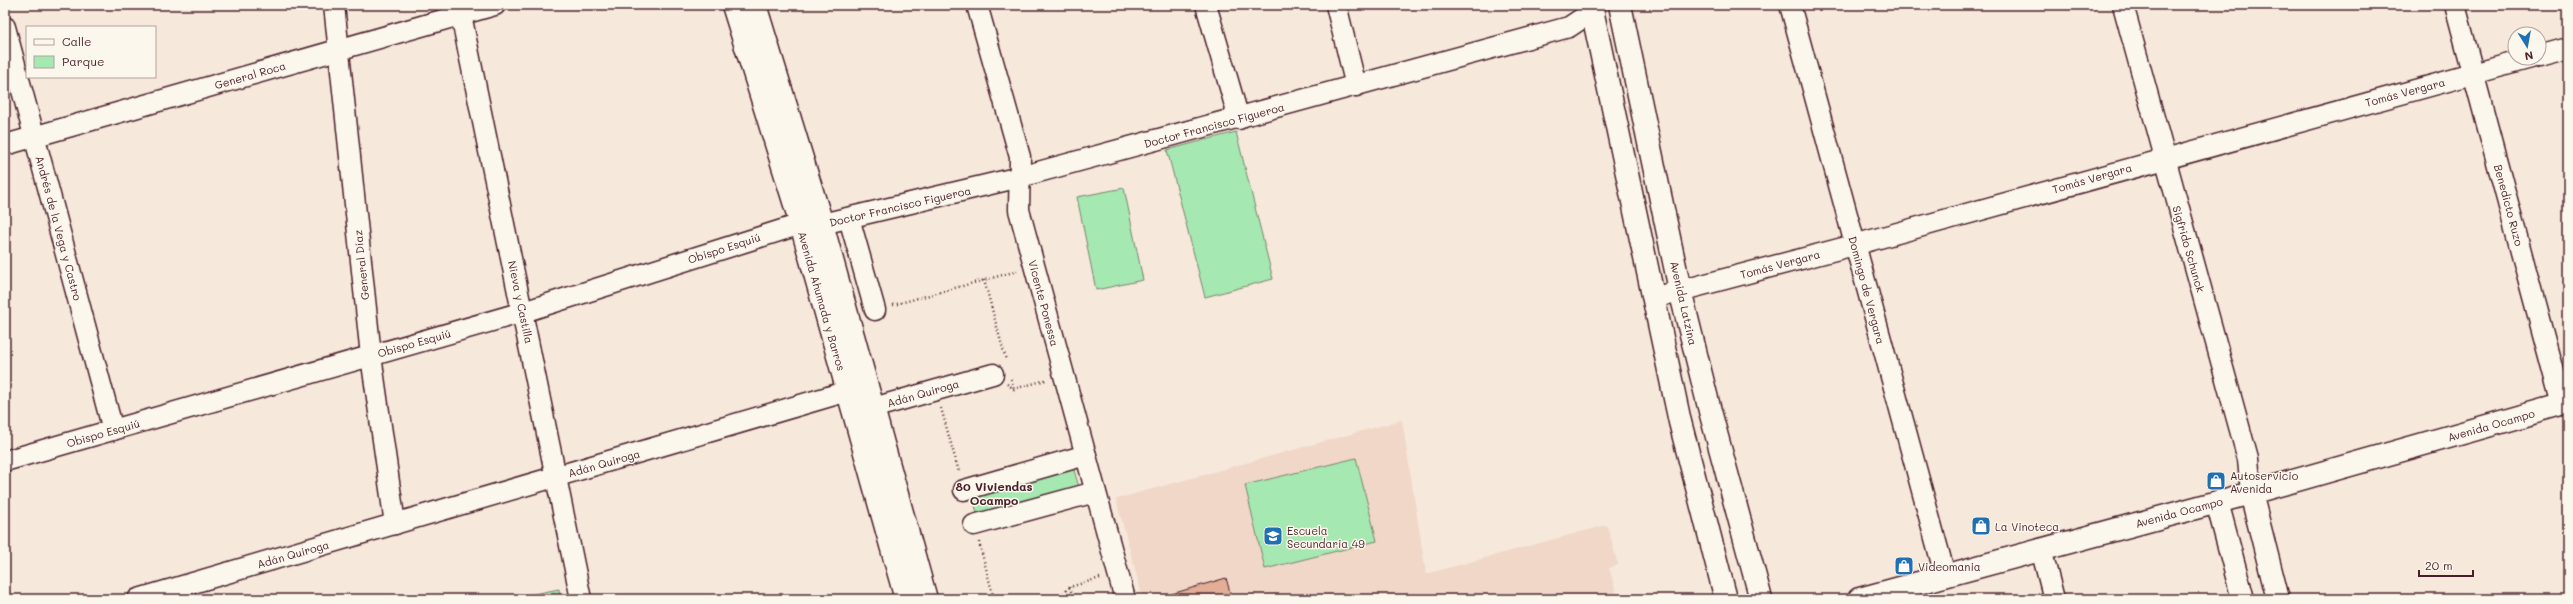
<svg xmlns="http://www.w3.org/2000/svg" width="2573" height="604" viewBox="0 0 2573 604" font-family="Mali,sans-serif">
	<rect width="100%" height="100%" fill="#f6e8db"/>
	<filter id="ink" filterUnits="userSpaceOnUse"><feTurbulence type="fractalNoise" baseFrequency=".025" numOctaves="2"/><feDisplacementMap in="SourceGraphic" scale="8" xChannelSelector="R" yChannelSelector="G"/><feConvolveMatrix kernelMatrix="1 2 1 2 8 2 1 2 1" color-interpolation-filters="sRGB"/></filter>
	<g filter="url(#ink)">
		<path fill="#f0d7c7" d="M1402 420 1426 574 1607 525 1618 565 1609 568 1618 599H1143L1116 499Z"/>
		<g fill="#a6e8b1" stroke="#78846e">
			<path d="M1236 132 1273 279 1205 297 1167 150Z"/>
			<path d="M1124 188 1143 280 1096 290 1077 197Z"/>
			<path d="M1356 458 1377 541 1265 569 1245 485Z"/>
			<path d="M1073 467 1079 487 978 516 972 496Z"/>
			<path d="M559 589 560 599H508Z"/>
		</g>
		<path fill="#e3ae97" stroke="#4a1f2b" d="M1226 578 1232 599H1168V595Z"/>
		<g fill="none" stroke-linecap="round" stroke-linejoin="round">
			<defs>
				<g id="street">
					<path d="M334 5 371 356 395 524"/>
					<path d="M459 5 581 599"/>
					<path d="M977 5 1020 157 1019 210 1125 599"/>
					<path d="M1206 5 1239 119"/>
					<path d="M1336 5 1356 86"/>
					<path d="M1790 5 1945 575"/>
					<path d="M2123 5 2248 459 2251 493"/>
					<path d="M2455 5 2562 405"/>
					<path d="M5 27 113 430"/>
					<path d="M2539 56 2568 48"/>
					<path d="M5 145 495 5"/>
					<path d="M849 218 875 310"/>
					<path d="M1653 298 1854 245 2531 58"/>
					<path d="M5 461 523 312 801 224H822L1020 177 1569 27 1593 11 1596 5"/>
					<path d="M964 490 1086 455"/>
					<path d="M974 525 1095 492"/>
					<path d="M2041 549 2054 599"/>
					<path d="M138 599 848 391 873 408 993 374"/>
				</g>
				<g id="secondary">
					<path d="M733 5 801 224 906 599"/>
					<path d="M755 5 822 224 926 599"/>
					<path d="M1591 5 1680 422 1726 599"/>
					<path d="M1620 5 1680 290 1710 411 1761 599"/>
					<path d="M2251 493 2278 599"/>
					<path d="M2217 502 2243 599"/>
				</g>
				<path id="primary" d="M1859 599 2251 493 2568 403"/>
			</defs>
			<use href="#street" stroke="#4a1f2b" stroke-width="23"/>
			<use href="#secondary" stroke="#4a1f2b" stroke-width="25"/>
			<use href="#primary" stroke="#4a1f2b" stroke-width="25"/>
			<g stroke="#4a1f2b" stroke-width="2.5" stroke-dasharray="1 3" stroke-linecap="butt">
				<path d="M984 280 1006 360"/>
				<path d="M893 305 1017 271"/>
				<path d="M1011 379 1014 389"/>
				<path d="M1007 384 1014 389 1046 380"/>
				<path d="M941 408 959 472"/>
				<path d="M979 542 994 599"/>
				<path d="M1070 587 1073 599"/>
				<path d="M1057 599 1070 587 1100 578"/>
			</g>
			<use href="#street" stroke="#fbf7ec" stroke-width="20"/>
			<use href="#secondary" stroke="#fbf7ec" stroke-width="22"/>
			<use href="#primary" stroke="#fbf7ec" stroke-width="22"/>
		</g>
	</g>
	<defs>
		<symbol id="shop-square" viewBox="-11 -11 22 22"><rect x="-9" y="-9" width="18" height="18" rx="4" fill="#1f6fb2" stroke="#fbf7ec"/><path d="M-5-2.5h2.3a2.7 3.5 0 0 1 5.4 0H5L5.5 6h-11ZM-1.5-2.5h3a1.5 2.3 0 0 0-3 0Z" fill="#fff"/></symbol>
		<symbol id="school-square" viewBox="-11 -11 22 22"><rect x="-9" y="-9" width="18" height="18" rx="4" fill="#1f6fb2" stroke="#fbf7ec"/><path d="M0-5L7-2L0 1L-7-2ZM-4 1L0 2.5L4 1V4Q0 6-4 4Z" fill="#fff"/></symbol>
	</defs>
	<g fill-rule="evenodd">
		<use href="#shop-square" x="2205" y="470" width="22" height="22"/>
		<use href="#shop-square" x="1970" y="515" width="22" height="22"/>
		<use href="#school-square" x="1262" y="525" width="22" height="22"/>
		<use href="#shop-square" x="1893" y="555" width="22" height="22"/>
	</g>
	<g text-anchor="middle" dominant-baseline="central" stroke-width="3" stroke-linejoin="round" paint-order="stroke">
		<g font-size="11" fill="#4a1f2b" stroke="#fbf7ec">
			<text transform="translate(250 75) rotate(-16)">General Roca</text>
			<text transform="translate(2405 92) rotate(-15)">Tomás Vergara</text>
			<text transform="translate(1214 125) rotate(-15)">Doctor Francisco Figueroa</text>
			<text transform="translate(2092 178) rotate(-16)">Tomás Vergara</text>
			<text transform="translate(2509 205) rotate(75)">Benedicto Ruzo</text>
			<text transform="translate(900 206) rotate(-13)">Doctor Francisco Figueroa</text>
			<text transform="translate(59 228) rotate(75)">Andrés de la Vega y Castro</text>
			<text transform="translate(724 248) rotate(-18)">Obispo Esquiú</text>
			<text transform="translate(2189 249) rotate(74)">Sigfrido Schunck</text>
			<text transform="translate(1780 264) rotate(-15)">Tomás Vergara</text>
			<text transform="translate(361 265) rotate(-96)">General Díaz</text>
			<text transform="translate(1867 290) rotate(75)">Domingo de Vergara</text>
			<text transform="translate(822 301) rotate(74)">Avenida Ahumada y Barros</text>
			<text transform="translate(521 302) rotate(78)">Nieva y Castilla</text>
			<text transform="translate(1044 303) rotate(75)">Vicente Ponessa</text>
			<text transform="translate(1684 303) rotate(77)">Avenida Latzina</text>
			<text transform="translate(414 343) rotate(-16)">Obispo Esquiú</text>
			<text transform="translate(923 393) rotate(-16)">Adán Quiroga</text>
			<text transform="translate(2491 425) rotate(-16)">Avenida Ocampo</text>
			<text transform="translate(103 433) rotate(-16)">Obispo Esquiú</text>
			<text transform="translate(604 463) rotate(-16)">Adán Quiroga</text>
			<text transform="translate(2179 512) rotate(-15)">Avenida Ocampo</text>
			<text transform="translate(293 554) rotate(-16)">Adán Quiroga</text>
		</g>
		<g font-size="11" fill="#4a1f2b" stroke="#fbf7ec" text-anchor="start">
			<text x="2230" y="475">Autoservicio<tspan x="2230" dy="13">Avenida</tspan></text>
			<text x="1995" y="526">La Vinoteca</text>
			<text x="1287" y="530">Escuela<tspan x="1287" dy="13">Secundaria 49</tspan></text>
			<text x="1918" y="566">Videomania</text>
		</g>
		<g font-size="12" font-weight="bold" fill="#4a1f2b" stroke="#fbf7ec">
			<text x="994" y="486">80 Viviendas<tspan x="994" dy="14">Ocampo</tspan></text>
		</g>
	</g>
	<rect width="2573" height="604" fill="none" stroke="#fbf7ec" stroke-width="20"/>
	<rect x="10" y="10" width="2553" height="584" fill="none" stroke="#4a1f2b" stroke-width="1.5" filter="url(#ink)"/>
	<rect x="26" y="26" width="130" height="52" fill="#fbf7ec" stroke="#b4a19f"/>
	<rect x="34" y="39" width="20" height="6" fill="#fbf7ec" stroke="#b4a19f"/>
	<text x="62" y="46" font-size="12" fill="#4a1f2b">Calle</text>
	<rect x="34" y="56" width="20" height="12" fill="#a6e8b1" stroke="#b4a19f"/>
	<text x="62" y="66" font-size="12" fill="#4a1f2b">Parque</text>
	<g transform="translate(2527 46) rotate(169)"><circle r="19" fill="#fbf7ec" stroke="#b4a19f"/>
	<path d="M0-3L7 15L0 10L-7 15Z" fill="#1f6fb2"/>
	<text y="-6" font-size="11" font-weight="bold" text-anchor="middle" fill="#4a1f2b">N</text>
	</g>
	<path d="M2419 570v6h54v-6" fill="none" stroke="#4a1f2b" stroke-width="2"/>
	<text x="2425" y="570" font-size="12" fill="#4a1f2b" stroke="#fbf7ec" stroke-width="3" paint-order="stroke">20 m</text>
</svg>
